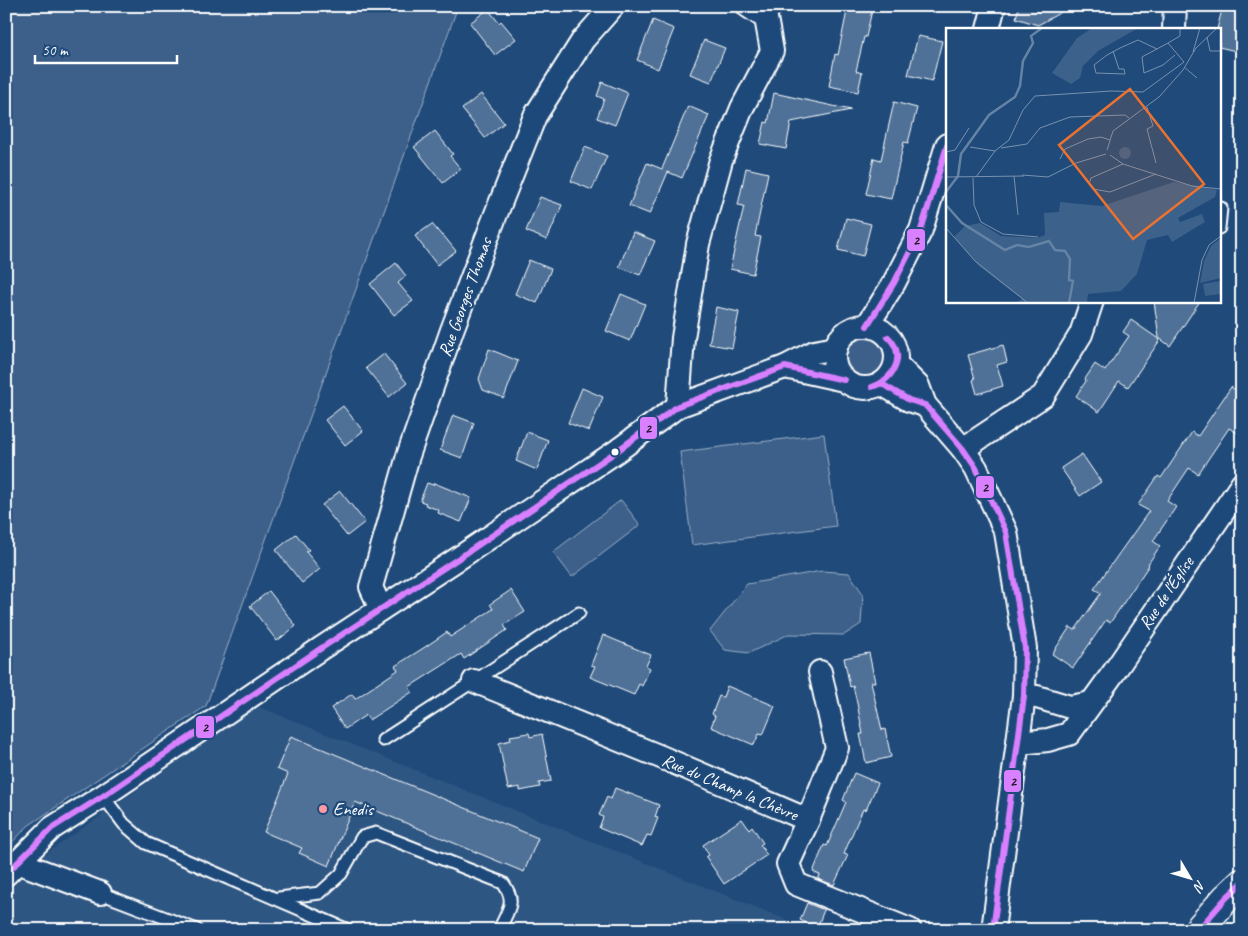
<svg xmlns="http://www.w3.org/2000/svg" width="1248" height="936" viewBox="0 0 1248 936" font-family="Caveat,sans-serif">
	<rect width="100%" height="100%" fill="#1f4a7a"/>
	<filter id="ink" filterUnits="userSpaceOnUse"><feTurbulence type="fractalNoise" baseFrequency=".02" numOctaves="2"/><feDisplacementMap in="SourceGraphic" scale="10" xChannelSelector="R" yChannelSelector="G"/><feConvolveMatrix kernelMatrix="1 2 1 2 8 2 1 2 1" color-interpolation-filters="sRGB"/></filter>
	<g filter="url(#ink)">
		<path fill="#2e5683" d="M257 706 812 930H6V895L33 863Z"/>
		<g fill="#3c618b" stroke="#9eb0c5">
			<path d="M6 6H458L206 706 28 826 6 849Z"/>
			<circle cx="866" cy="356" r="41"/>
			<path d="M824 434 836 526 692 545 680 452Z"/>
			<path d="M621 500 640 525 572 577 553 552Z"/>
			<path d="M822 571 849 573 863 594 861 624 844 635 789 634 749 653 725 650 710 631 747 584Z"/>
		</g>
		<g fill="#507197" stroke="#fff">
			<path d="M848 6H873L866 37H864L856 71 862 73 858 92 829 86 835 54 838 55Z"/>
			<path d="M1019 6H1072L1038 25 1016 18Z"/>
			<path d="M1223 6 1242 12V30L1236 51 1219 47V29H1217Z"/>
			<path d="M488 9 499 23 501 21 516 39 495 55 470 23Z"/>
			<path d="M653 20 674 29 658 69 637 60Z"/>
			<path d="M918 36 942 41 932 81 908 75Z"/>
			<path d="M704 40 725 48 711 82 690 74Z"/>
			<path d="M602 82 628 93 615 125 597 118 604 99 597 96Z"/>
			<path d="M774 93 851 110 791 122 786 149 760 144 765 122 768 123Z"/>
			<path d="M481 94 504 123 485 138 462 109Z"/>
			<path d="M894 102 917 108 908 143 904 142 891 199 866 194 874 158 881 160Z"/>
			<path d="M688 106 709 115 682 178 668 172 650 214 629 206 647 163 662 169Z"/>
			<path d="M435 131 453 154 450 156 461 169 443 183 414 147Z"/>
			<path d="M585 147 607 156 592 190 571 181Z"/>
			<path d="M746 168 768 173 755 236 761 237 753 274 730 269 744 206 738 205Z"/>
			<path d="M540 197 562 205 547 240 526 231Z"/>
			<path d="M846 218 871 224 863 256 838 250Z"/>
			<path d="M432 224 442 236 443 235 456 251 437 265 415 236Z"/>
			<path d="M633 232 655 241 640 275 619 267Z"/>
			<path d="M529 260 551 269 537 303 515 294Z"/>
			<path d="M396 263 406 276 398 283 413 301 394 315 370 284Z"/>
			<path d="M621 294 645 304 630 341 606 331Z"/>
			<path d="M1154 301H1200L1170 346 1159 338Z"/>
			<path d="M716 307 739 312 732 348 709 344Z"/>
			<path d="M1131 320 1160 340 1128 387 1119 381 1099 412 1076 396 1086 381 1085 379 1095 364 1105 371 1129 336 1123 332Z"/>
			<path d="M1003 345 1007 362 997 365 1003 386 977 394 973 380 975 379 968 355Z"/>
			<path d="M489 349 518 361 504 398 483 390 479 379Z"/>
			<path d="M384 354 407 383 389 397 366 368Z"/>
			<path d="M1231 387 1242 395V436L1229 428 1198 474 1189 468 1167 501 1176 507 1153 541 1160 546 1148 564 1149 565 1110 623 1106 620 1073 668 1052 654 1070 627 1075 630 1101 593 1094 589 1149 511 1138 505 1158 476 1161 478 1192 432 1198 436Z"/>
			<path d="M582 388 603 397 589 431 568 423Z"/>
			<path d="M343 406 363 431 345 445 325 420Z"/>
			<path d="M453 415 474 423 462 458 440 450Z"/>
			<path d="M527 432 548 440 537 470 516 461Z"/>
			<path d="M1082 454 1101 482 1080 496 1061 468Z"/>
			<path d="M427 483 433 485 434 483 471 498 461 522 438 513 439 510 425 505 426 503 420 501Z"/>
			<path d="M340 491 365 522 347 536 322 505Z"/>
			<path d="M296 534 309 550 306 552 320 569 302 583 276 550Z"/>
			<path d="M511 590 525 612 504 625 507 630 464 659 461 654 409 687 412 692 369 720 366 715 345 729 331 708 352 694 355 699 398 670 395 666 425 647 447 632 450 637 493 609 490 604Z"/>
			<path d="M269 591 296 626 277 641 250 606Z"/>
			<path d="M603 635 651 655 646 666 650 668 642 686 639 684 634 695 590 677 595 666 591 665Z"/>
			<path d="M869 653 875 682H871L878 713 882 730 885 729 891 757 866 763 860 734H863L857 703 853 686 850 687 844 658Z"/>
			<path d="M727 686 775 706 763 735 759 734 754 745 711 727 715 716 712 714 719 696 723 697Z"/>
			<path d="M529 733 530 737 542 734 551 781 539 783 540 787 520 791V787L508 789 499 743 511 740 510 736Z"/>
			<path d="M291 736 538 838 524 872 355 802 329 866 299 853 302 848 264 832 288 774 277 769Z"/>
			<path d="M854 773 878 783 866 810 863 809 856 825 844 854 848 855 834 885 818 879 820 875 813 872 824 845 827 846 846 802 843 800Z"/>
			<path d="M615 788 659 805 655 817 658 818 651 836 647 835 642 846 599 828 603 817 599 815 607 797 611 799Z"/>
			<path d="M742 819 749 829 752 826 763 843 760 845 767 855 724 884 706 857 709 855 703 845Z"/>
			<path d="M807 903 824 910 817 928 800 920Z"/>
		</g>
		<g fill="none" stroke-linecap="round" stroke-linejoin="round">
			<defs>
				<g id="service">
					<path d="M766 18 779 6"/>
					<path d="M1219 228 1221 208"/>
					<path d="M383 740 579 613"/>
					<path d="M103 796 124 824 146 843 348 930"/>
					<path d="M100 893 197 930"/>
					<path d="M279 898 320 893 341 874 362 837 376 833 503 883C517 902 508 910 499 930"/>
				</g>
				<g id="minor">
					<path d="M988 29 994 6"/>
					<path d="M1174 29 1175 6"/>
					<path d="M867 326 894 283 921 230 947 145"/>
					<circle cx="865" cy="357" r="31"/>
					<path d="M896 364 918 386 925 405 963 449 976 468 1006 532 1025 648 1024 696 993 930"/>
					<path d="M785 367 844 380"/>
					<path d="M882 384 909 400 925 405"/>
					<path d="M678 406 683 338 698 244 721 160 742 108 772 51 766 18 748 6"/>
					<path d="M963 449 1043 396 1081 334 1092 301"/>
					<path d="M381 609 371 587 408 456 452 330 496 214 535 116 583 40 613 6"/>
					<path d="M474 681 661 757 808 820 788 864 796 884 910 930"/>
					<path d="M1024 696 1037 697 1070 707 1091 703"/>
					<path d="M1019 743 1048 740 1069 734 1114 672 1242 484"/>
					<path d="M808 820 837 748 820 672"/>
					<path d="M17 862 100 893"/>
					<path d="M6 874 52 828 103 796 320 649 459 558 617 451 678 406 785 367 814 352 836 348"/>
				</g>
				<path id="tertiary" d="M1198 930 1226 898 1242 883"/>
			</defs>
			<use href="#service" stroke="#fff" stroke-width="15"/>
			<use href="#minor" stroke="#fff" stroke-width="26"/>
			<use href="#tertiary" stroke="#fff" stroke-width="31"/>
			<use href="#service" stroke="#1f4a7a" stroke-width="11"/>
			<use href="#minor" stroke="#1f4a7a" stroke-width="22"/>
			<use href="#tertiary" stroke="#1f4a7a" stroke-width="28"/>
			<defs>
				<g id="bus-1">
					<path d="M867 326 894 283 921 230 947 146"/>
					<path d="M882 384 909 400 925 405 963 449 976 468 1006 532 1025 648 1024 696 993 930"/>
					<path d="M872 387C894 380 907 355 888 337"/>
					<path d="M6 874 52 828 103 796 320 649 459 558 617 451 678 406 785 367 844 380"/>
					<path d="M1198 930 1226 898 1242 883"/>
				</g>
			</defs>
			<use href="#bus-1" stroke="#1f4a7a" stroke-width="10"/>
			<use href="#bus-1" stroke="#d880ff" stroke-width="6"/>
		</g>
	</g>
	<circle fill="#fff" stroke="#1f4a7a" stroke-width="2" cx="615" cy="452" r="4.5"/>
	<circle fill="#ff9aa2" stroke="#1f4a7a" stroke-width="2" cx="323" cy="809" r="5"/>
	<g text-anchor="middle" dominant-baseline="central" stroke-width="4.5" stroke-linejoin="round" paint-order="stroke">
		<g font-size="18" fill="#fff" stroke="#1f4a7a">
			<text transform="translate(465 297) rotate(-70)">Rue Georges Thomas</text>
			<text transform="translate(1166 593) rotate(-56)">Rue de l'Église</text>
			<text transform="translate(730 787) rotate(23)">Rue du Champ la Chèvre</text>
		</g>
		<g font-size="18" fill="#fff" stroke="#1f4a7a" text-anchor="start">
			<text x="333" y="809">Enedis</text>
		</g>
	</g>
	<g transform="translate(946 28)">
		<rect width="275" height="275" fill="#1f4a7a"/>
		<path d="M146 0H192L152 23 137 38 134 50 125 56 106 45 131 10ZM173 125a6 6 0 1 1 12 0a6 6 0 1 1-12 0ZM228 154 271 162 269 169 232 190 234 194 256 186 259 194 226 214 222 207 201 212 191 246 175 263 142 266 141 275H70L76 271 33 238 8 209 19 198 34 195 55 208 91 210 99 207 98 185 113 184 114 174 156 178ZM275 210V250L254 255 258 233 265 218ZM274 253 275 266 259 268 257 256Z" fill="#3c618b"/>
		<path fill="none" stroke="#6583a4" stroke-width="2.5" d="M0 164 12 148 15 126 43 87 69 69 74 58 77 33 87 15 85 8 96 0M0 177 16 195 59 222 71 217 83 219 103 213 109 222 119 223 124 231 123 252 127 253 123 275"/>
		<path fill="none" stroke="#7992af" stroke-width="1" d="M234 0V8L222 15 238 34M261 9 264 23H275M222 15 196 29 198 45 217 37 229 27M167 23 173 41H178L179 46 150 45 148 37 161 27 174 20 192 12 211 21M247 24 254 0M238 39 251 50M201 79 207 98 201 101 210 135M24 119 49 123M55 120 81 116 94 100 124 89 179 87 183 90M161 122 167 103 213 69 237 42 250 20 271 0M0 124 9 122 23 100M164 127 177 136 246 158 275 161M114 131 119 121 142 111 155 109 164 112M177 136 145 150 143 156 147 161 164 164 210 146M76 147 102 149 130 135 160 126M68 148 72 187M0 149 78 148M30 149 49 123 63 112 77 82 89 68 165 63 197 64 238 34M27 150 28 177 35 194 57 206 92 209M0 200 29 233 82 275M248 275 256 232 263 217 275 208"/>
		<path fill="#eb7230" fill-opacity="0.15" stroke="#eb7230" stroke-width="2.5" d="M184 61 258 156 187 211 113 117Z"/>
		<rect width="275" height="275" fill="none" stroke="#fff" stroke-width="2.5"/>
	</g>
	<g stroke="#1f4a7a" stroke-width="2">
		<rect x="906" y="228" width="20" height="24" rx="5" fill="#d880ff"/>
		<rect x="639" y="416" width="19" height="24" rx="5" fill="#d880ff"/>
		<rect x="975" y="475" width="20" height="24" rx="5" fill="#d880ff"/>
		<rect x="195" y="715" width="20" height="24" rx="5" fill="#d880ff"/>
		<rect x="1003" y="769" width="19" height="24" rx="5" fill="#d880ff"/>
	</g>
	<g font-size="14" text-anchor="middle" font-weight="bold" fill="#111">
		<text x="916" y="245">2</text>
		<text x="648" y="433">2</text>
		<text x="985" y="492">2</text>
		<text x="205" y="732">2</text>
		<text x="1013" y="786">2</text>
	</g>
	<rect width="1248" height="936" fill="none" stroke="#1f4a7a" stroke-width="25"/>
	<rect x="12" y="12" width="1223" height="911" fill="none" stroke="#fff" stroke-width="2" filter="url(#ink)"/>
	<g transform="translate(1190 878) rotate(128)" stroke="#1f4a7a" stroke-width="4" paint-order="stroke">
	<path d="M0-4L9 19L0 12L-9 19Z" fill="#ffffff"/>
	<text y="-8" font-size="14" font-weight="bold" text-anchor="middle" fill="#ffffff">N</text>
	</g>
	<path d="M35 55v8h142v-8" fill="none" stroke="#ffffff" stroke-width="2.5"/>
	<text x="42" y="55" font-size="15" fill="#ffffff" stroke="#1f4a7a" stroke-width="4" paint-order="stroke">50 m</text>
</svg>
